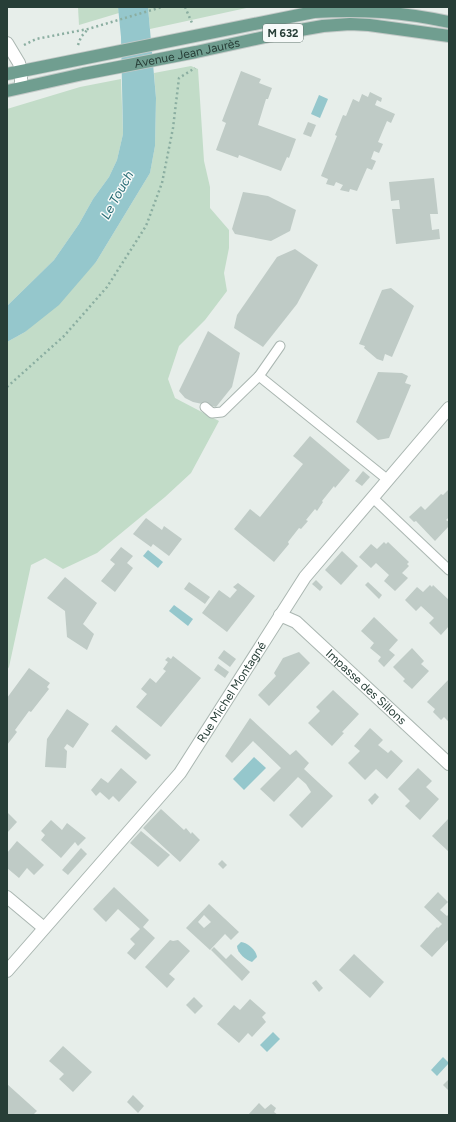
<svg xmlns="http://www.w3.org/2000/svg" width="456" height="1122" viewBox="0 0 456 1122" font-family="Figtree,sans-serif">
	<rect width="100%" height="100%" fill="#e7eeea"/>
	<g fill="#c2dcc8">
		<path d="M78 7H118L119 13 79 25Z"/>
		<path d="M148 7H251L150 29Z"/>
		<path d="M191 66 198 69 204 161 210 187V208L229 230V248L224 273 227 291 205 320 179 346 168 379 175 398 219 421 191 473 165 497 97 553 63 569 45 558 31 565 9 667 7 670V342L25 332 96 262 150 173 155 146 156 98 154 73Z"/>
		<path d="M121 79 123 134 117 160 109 177 93 199 79 224 54 260 7 306V109L80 87Z"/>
	</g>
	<g fill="#95c7cc">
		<path d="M118 7H148L156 98 155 146 150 173 96 262 59 305 25 332 7 342V306L54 260 79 224 93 199 109 177 117 160 123 134 121 37Z"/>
		<path d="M319 95 328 99 320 118 311 114Z"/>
		<path d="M148 550 163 562 158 568 143 556Z"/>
		<path d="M174 605 193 619 188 626 169 611Z"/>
		<path d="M254 757 266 768 244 790 233 779Z"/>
		<path d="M241 942C248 943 256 950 257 957L252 962C246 960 237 953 237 946Z"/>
		<path d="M273 1032 280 1039 267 1052 260 1045Z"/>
		<path d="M443 1057 449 1063 437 1076 431 1070Z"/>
	</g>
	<g fill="#bfcbc6" fill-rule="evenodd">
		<path d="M241 71 261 79 259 83 272 88 268 99H266L258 125 296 139 289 158 287 157 281 171 239 155 238 158 216 150 226 123 222 121Z"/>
		<path d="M370 92 382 98 381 102 377 100 375 105 395 114 391 123 387 121 378 142 383 144 379 153 374 151 371 159 376 161 372 170 367 168 357 191 350 189 349 192 340 190 343 185 336 182 334 186 326 184 328 179 321 176 337 136 335 135 343 115 346 116 353 99 359 102 362 94 368 97Z"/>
		<path d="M308 122 316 125 311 137 303 134Z"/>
		<path d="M434 178 438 214H430L432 230 439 229 440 239 396 244 392 209H400L399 200 391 201 389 182Z"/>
		<path d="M243 192 268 196 296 210 290 231 271 241 235 234 232 229Z"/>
		<path d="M295 249 318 265 297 304 263 347 234 328 237 315 277 257Z"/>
		<path d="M391 288 414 306 392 357 385 354 383 361 377 359 364 348 365 346 359 344 382 290Z"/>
		<path d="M208 331 240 353 232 387 216 407 193 402 185 398 179 391Z"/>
		<path d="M378 372 402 373 408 376 405 383 411 385 389 438 378 440 356 422Z"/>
		<path d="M310 436 350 470 335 488 334 486 322 501 323 502 317 511 315 509 306 520 308 521 301 529 299 528 288 542 289 544 274 562 234 529 250 509 260 517 303 464 293 456Z"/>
		<path d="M363 471 370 477 362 486 355 481Z"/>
		<path d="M449 489V517L446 520 449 522V526L435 541 416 521 414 522 409 517 421 506 425 510 441 494 443 495Z"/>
		<path d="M146 518 162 530 164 526 182 539 169 556 153 544 151 547 133 534Z"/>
		<path d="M384 542 386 544 388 542 409 562 407 564 409 566 402 573 408 578 395 591 384 581 389 575 376 563 371 568 359 557 371 544 377 549Z"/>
		<path d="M121 547 133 556 127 563 133 568 115 592 101 581 115 564 110 560Z"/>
		<path d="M342 551 358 566 341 585 325 570Z"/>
		<path d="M65 577 97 603 83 624 94 634 87 650 67 637 65 611 47 598Z"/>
		<path d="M316 580 323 587 320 591 312 584Z"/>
		<path d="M189 582 210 597 205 604 184 589Z"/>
		<path d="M368 582 382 595 379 599 365 585Z"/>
		<path d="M238 583 255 596 227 632 202 613 219 590 230 598 237 590 233 587Z"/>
		<path d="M430 585 432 587 433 585 449 600 448 616 449 626 441 635 429 623 434 618 421 606 416 611 405 600 417 587 423 592Z"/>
		<path d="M374 617 398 640 389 650 395 655 384 667 378 661 381 657 370 648 374 643 361 631Z"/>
		<path d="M412 648 424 661 421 664 429 671 412 689 403 681 405 679 393 667Z"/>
		<path d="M224 650 236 659 230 667 218 658Z"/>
		<path d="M299 652 310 663 269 706 258 695 276 676 274 673 283 658Z"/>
		<path d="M173 656 201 678 161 727 136 707 147 694 141 689 150 678 156 683 166 671 163 669 168 662 165 660 168 657 171 659Z"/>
		<path d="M218 664 229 672 225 678 214 670Z"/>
		<path d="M29 668 50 683 47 687 49 689 31 712 29 711 15 730 17 732 7 745V707L8 705 7 704V698Z"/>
		<path d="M449 679V722L444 717 441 720 433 712 435 709 427 702Z"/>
		<path d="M333 690 359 714 342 732 344 733 332 746 308 723 320 711 316 707Z"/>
		<path d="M67 709 89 724 73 748 67 744 64 748 67 751 66 768 45 767 47 739Z"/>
		<path d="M250 718 290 755 296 750 309 763 304 769 333 796 302 828 289 815 311 792 306 784 298 777 274 802 260 789 281 768 253 741 232 763 225 756Z"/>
		<path d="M116 725 151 755 146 760 111 731Z"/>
		<path d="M370 728 383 740 378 745 388 753 391 750 403 761 387 779 376 769 365 780 348 763 360 751 354 746Z"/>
		<path d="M121 768 137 782 119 802 113 796 109 800 100 792 96 796 91 790 101 778 108 783Z"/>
		<path d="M418 768 432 781 426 787 439 799 420 820 405 806 410 801 398 789Z"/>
		<path d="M375 793 379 797 372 805 368 800Z"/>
		<path d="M161 809 184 830 186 828 191 834 192 832 200 840 180 862 143 828Z"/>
		<path d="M7 812 17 822 7 833Z"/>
		<path d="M449 818V852L432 836Z"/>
		<path d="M51 820 62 830 67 823 86 838 78 846 75 842 61 858 41 840 45 835 41 831Z"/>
		<path d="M141 831 170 855 158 867 130 843Z"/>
		<path d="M17 841 44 865 34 875 27 868 19 878 7 868V853Z"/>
		<path d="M81 848 87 854 68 875 62 870Z"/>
		<path d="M222 860 227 865 223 869 218 864Z"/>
		<path d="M114 887 149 920 143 927 155 938 135 960 127 953 135 944 130 939 140 929 118 909 106 922 93 909Z"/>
		<path d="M438 892 448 902 440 910 447 916 449 914V939L432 957 420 946 437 927 438 928 442 924 424 907Z"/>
		<path d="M209 904 239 932 231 940 225 934 210 950 186 928ZM204 915 211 922 204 928 198 922Z"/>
		<path d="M170 940 173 941 178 940 190 951 169 974 175 979 167 988 145 967Z"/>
		<path d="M214 947 226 959 231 954 250 972 242 981 211 950Z"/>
		<path d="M354 954 384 982 370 998 339 970Z"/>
		<path d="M316 980 323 988 319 992 312 983Z"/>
		<path d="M194 997 203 1006 195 1014 186 1005Z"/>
		<path d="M250 999 266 1013 262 1017 266 1022 252 1037 248 1033 239 1043 217 1024 234 1005 240 1010Z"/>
		<path d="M63 1046 92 1072 73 1092 59 1079 64 1074 49 1061Z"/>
		<path d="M449 1079V1091L443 1085Z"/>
		<path d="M7 1084 37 1111 33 1115H7Z"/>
		<path d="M133 1095 144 1106 138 1113 127 1102Z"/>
		<path d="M259 1103 265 1109 271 1104 276 1108 274 1112 278 1115H248Z"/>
	</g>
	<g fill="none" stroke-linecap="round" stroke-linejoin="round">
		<defs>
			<g id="service">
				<path d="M259 376 388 480"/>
				<path d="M205 407 212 413 222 412 259 376 280 346"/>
				<path d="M373 498 449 570"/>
			</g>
			<g id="minor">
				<path id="s1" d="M280 615 296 622 449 764"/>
				<path d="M7 897 44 928"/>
				<path id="s2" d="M7 971 180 773 305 577 449 408"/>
			</g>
			<path id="tertiary" d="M7 43 19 63 21 71V87"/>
			<g id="primary">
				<path d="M7 74 314 12C362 9 402 12 449 22"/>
				<path id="s3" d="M7 91 83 74 196 52 283 33 323 26 350 24 369 25 449 36"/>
			</g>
		</defs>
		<use href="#service" stroke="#aab6b1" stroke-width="11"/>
		<use href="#minor" stroke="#aab6b1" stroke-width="14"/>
		<use href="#tertiary" stroke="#aab6b1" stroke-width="14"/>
		<use href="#primary" stroke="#c3c9c7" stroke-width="14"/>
		<g stroke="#8baea1" stroke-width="2.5" stroke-dasharray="2 3" stroke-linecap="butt">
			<path d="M185 7 192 23"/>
			<path d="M24 45 36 39 88 29 162 7"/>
			<path d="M78 45 81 37 88 29"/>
			<path d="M7 387 64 336 107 287 146 226 162 183 173 128 179 78 195 68"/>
		</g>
		<use href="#service" stroke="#fff" stroke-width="9"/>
		<use href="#minor" stroke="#fff" stroke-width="12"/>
		<use href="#tertiary" stroke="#fff" stroke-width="12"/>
		<use href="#primary" stroke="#709e90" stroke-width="12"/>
	</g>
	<g text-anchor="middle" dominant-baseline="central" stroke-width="3" stroke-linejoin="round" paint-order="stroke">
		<rect fill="#f7faf9" stroke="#657671" stroke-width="1" x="263" y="24" width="40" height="18" rx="3"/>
		<g font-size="11" font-weight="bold" fill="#273e37">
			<text x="283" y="33">M 632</text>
		</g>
		<g font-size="12" fill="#273e37" stroke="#f7faf9">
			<text stroke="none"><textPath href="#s3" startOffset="184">Avenue Jean Jaurès</textPath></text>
			<text stroke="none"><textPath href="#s1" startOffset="113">Impasse des Sillons</textPath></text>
			<text stroke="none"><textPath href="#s2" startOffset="359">Rue Michel Montagné</textPath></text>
		</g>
		<g font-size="13" font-style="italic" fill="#276c75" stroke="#f7faf9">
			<text transform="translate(117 195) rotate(-61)">Le Touch</text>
		</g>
	</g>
	<rect width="456" height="1122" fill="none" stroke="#273e37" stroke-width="16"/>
</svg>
